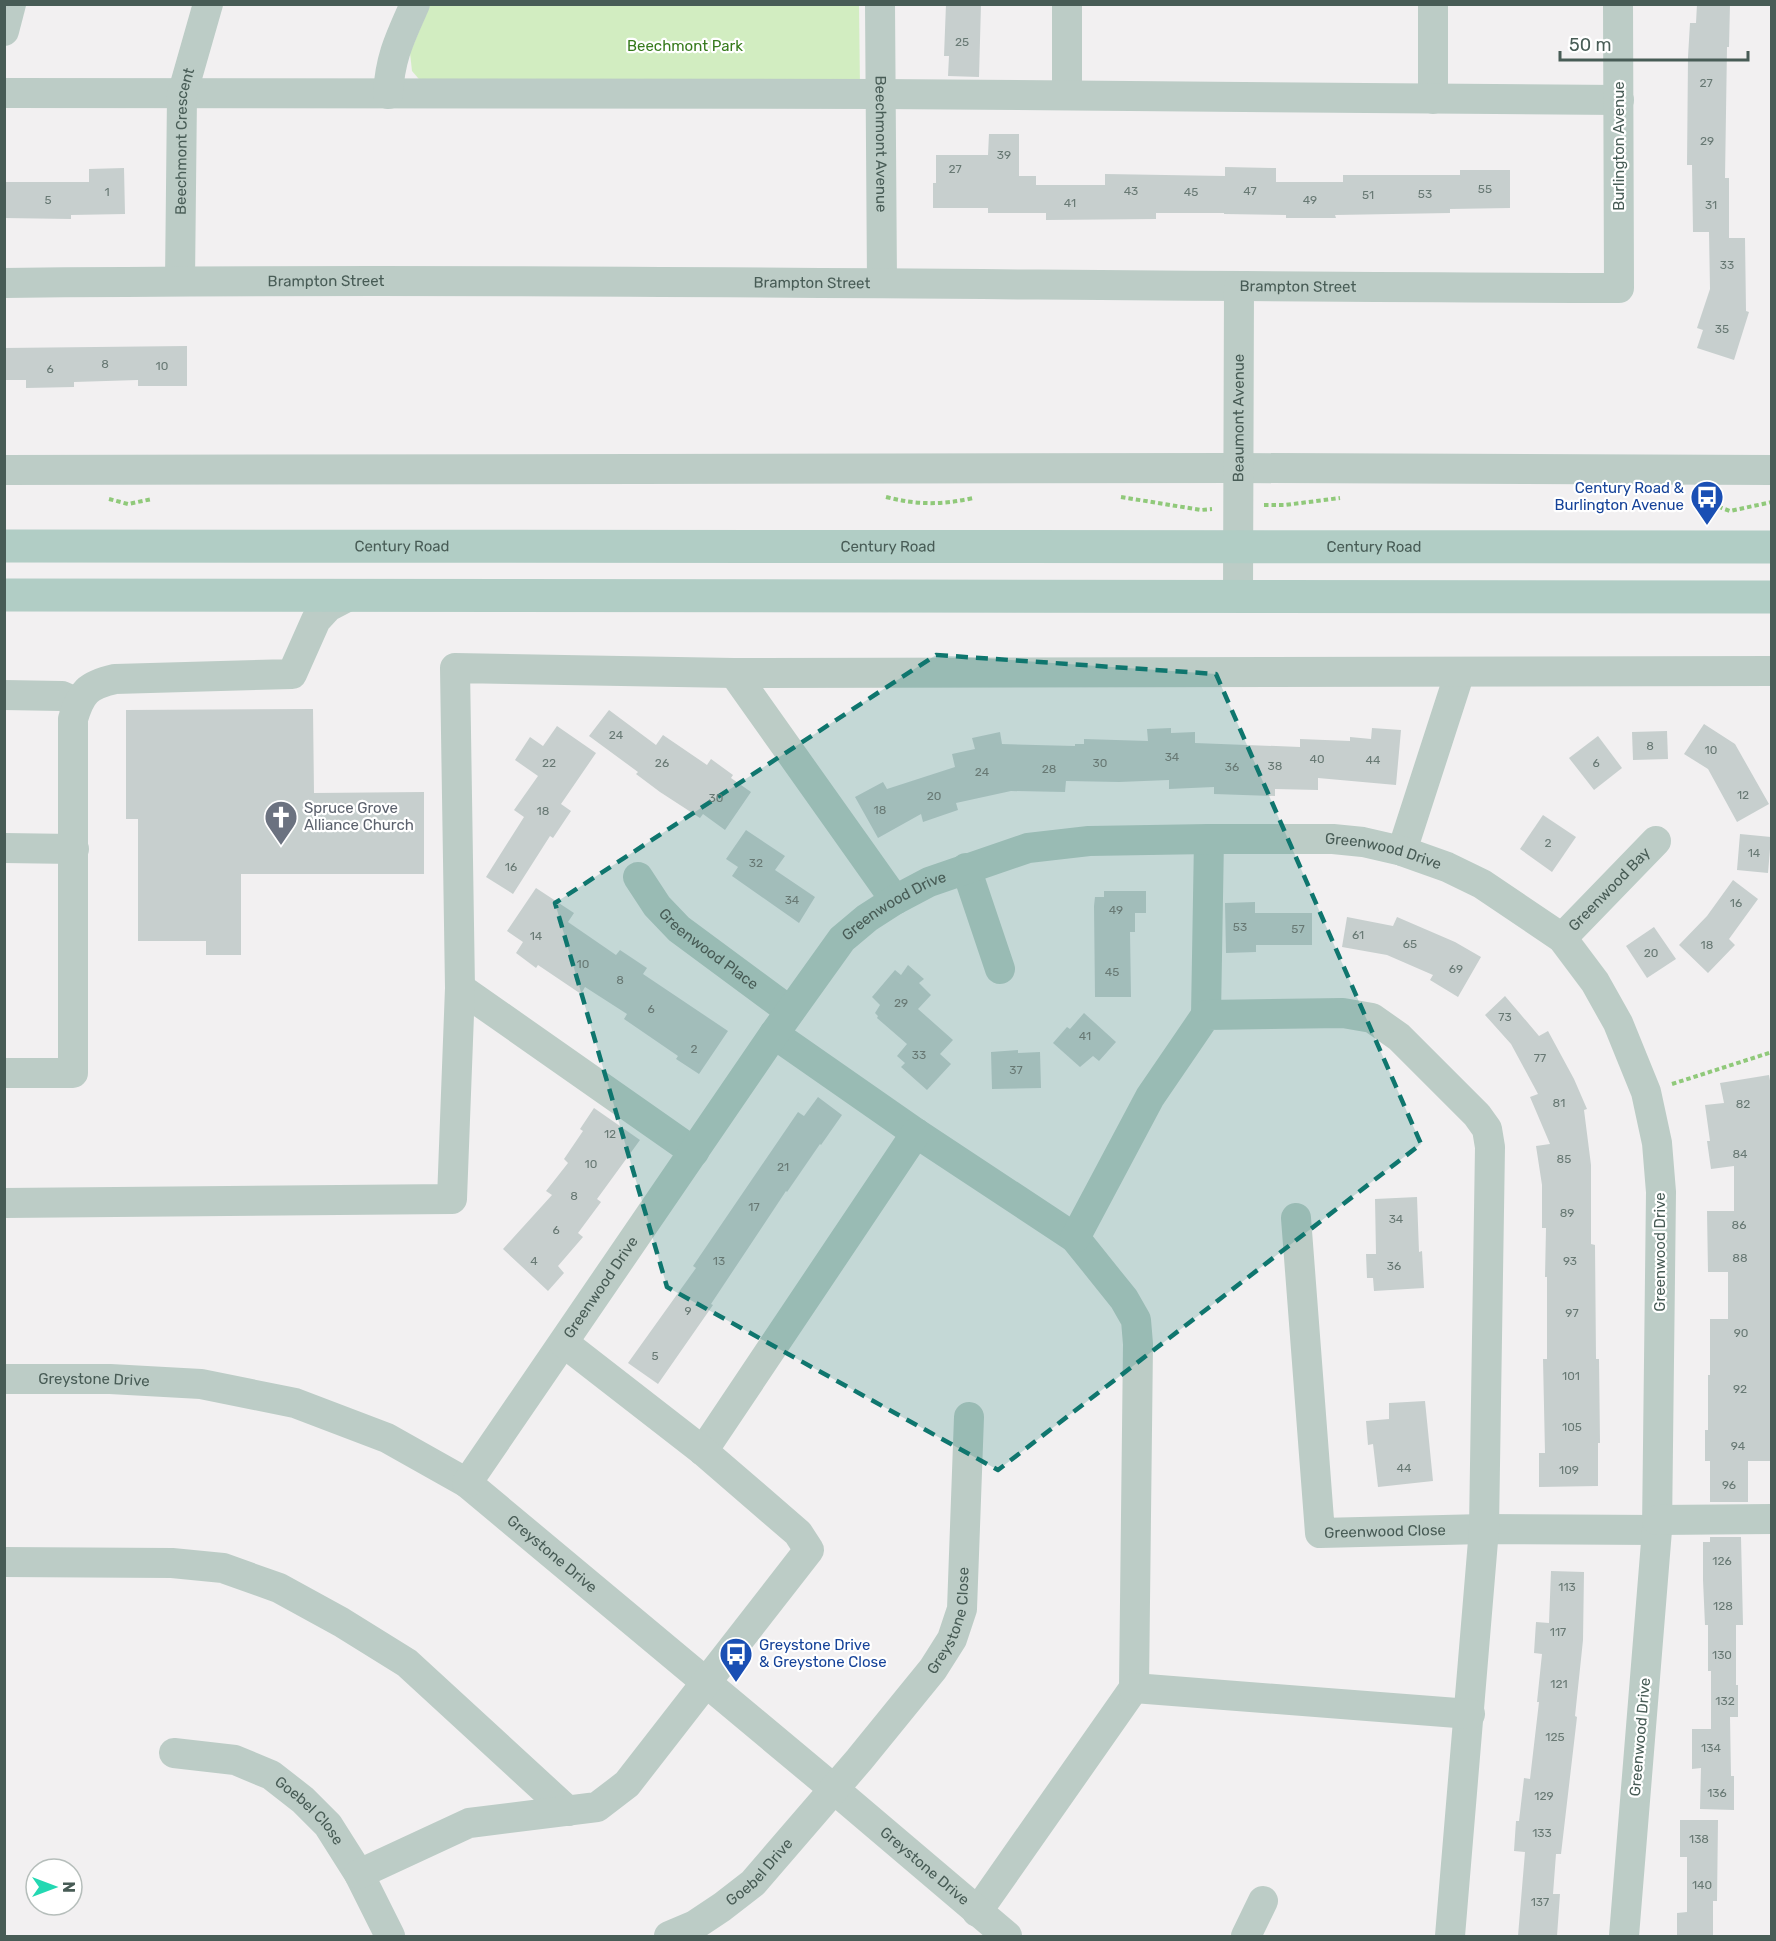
<svg xmlns="http://www.w3.org/2000/svg" width="1776" height="1941" viewBox="0 0 1776 1941" font-family="Rubik,sans-serif">
	<rect width="100%" height="100%" fill="#f2f0f1"/>
	<path fill="#d2edc1" d="M430 5H859L860 89 424 85 412 71 410 53Z"/>
	<g fill="#c7cfce">
		<path d="M946 4H981L979 77 948 76 949 56H944Z"/>
		<path d="M1697 4H1730L1729 47H1727L1725 178H1729V238H1745L1746 311 1749 312 1734 360 1697 348 1703 330 1697 328 1710 289 1709 232H1693L1692 165H1687L1688 57 1690 23H1696Z"/>
		<path d="M989 134H1019V176H1036V185H1105V174L1225 176V167L1276 168V182H1343V175H1460V170H1510V208L1450 209V213L1335 215 1336 218H1286V215L1224 214V213H1156V219L1046 220V213H988V208H933V183H936V155H988Z"/>
		<path d="M124 168 125 214 71 215V219L4 218V182H89V169Z"/>
		<path d="M187 346V386H138V380L74 382V387L26 388V380H4V348Z"/>
		<path d="M313 709 314 793 424 792V874H241V955H206V941H138V819H126V710Z"/>
		<path d="M609 710 656 745 663 735 707 765 711 759 733 775 731 778 751 792 725 830 703 814 700 818 660 792 636 774 638 772 589 736Z"/>
		<path d="M1704 724 1735 744 1769 804 1737 822 1708 769 1684 754Z"/>
		<path d="M557 726 596 753 561 804 571 811 553 838 550 836 513 894 486 877 524 817 514 810 538 776 515 760 530 737 543 746Z"/>
		<path d="M1171 728V733L1195 732V743L1300 747V739L1350 741V737L1371 739 1372 728 1401 730 1396 785 1318 778V790L1275 789V796L1214 794V787L1169 789V780L1119 782 1066 781 1065 792 1011 791 956 803 958 810 923 822 921 814 878 838 855 797 883 782 887 789 955 767 952 754 975 749 972 738 1000 732 1002 744 1075 746V744H1084V739L1148 741 1147 729Z"/>
		<path d="M1667 731 1668 759 1633 760 1632 732Z"/>
		<path d="M1598 736 1622 768 1594 790 1569 758Z"/>
		<path d="M1543 815 1576 837 1552 872 1520 849Z"/>
		<path d="M746 830 785 856 775 870 815 897 799 923 732 876 738 867 726 859Z"/>
		<path d="M1740 834 1771 837 1768 873 1737 870Z"/>
		<path d="M1733 880 1758 899 1729 939 1735 945 1708 973 1679 945 1707 916Z"/>
		<path d="M536 888 574 913 568 922 616 955 620 950 647 968 643 974 728 1031 699 1074 676 1059 678 1056 624 1019 627 1014 585 987 581 994 538 965 536 968 516 953 523 942 507 931Z"/>
		<path d="M1104 891H1146V913H1135V932H1130L1131 997H1095L1094 906 1095 897H1104Z"/>
		<path d="M1255 902V913H1312V945H1256V952L1226 953 1225 903Z"/>
		<path d="M1347 917 1393 926 1397 917 1455 942 1481 957 1458 997 1430 980 1433 975 1387 955 1342 947Z"/>
		<path d="M1654 927 1676 959 1647 978 1626 946Z"/>
		<path d="M908 965 924 979 919 983 931 995 918 1009 953 1040 940 1054 951 1064 927 1090 901 1067 905 1063 897 1056 907 1044 877 1018 878 1016 875 1013 880 1005 872 997 895 970 901 975Z"/>
		<path d="M1505 996 1539 1036 1548 1031 1574 1079 1587 1109 1584 1110 1591 1165V1244L1595 1245 1596 1359H1599L1600 1443H1598V1486L1539 1487V1453H1545L1543 1359H1547V1277H1545L1546 1228H1542V1185L1536 1146 1550 1144 1530 1097 1538 1094 1511 1044 1485 1015Z"/>
		<path d="M1084 1013 1116 1042 1099 1061 1093 1056 1080 1067 1053 1043 1067 1027 1070 1029Z"/>
		<path d="M1018 1050V1053L1040 1052 1041 1088 992 1089 991 1052Z"/>
		<path d="M1769 1075 1772 1092V1461H1748V1502H1710V1461H1705V1430H1708V1375H1710V1319H1728V1272H1708L1707 1211H1734V1166L1711 1169 1707 1141H1710L1705 1105 1724 1103 1720 1083Z"/>
		<path d="M818 1097 842 1115 821 1145 820 1144 787 1192 786 1191 711 1304 713 1305 658 1384 628 1363 696 1268 693 1266 798 1112 804 1116Z"/>
		<path d="M594 1108 640 1140 597 1199 601 1202 578 1233 583 1237 558 1266 564 1273 548 1291 503 1249 552 1195 546 1191 568 1163 564 1159 583 1131 580 1129Z"/>
		<path d="M1417 1197 1419 1252 1422 1251 1424 1288 1374 1291 1373 1278H1367L1366 1254H1376L1375 1199Z"/>
		<path d="M1425 1401 1433 1481 1378 1487 1373 1444 1368 1445 1366 1421 1389 1419V1403Z"/>
		<path d="M1710 1537H1741L1743 1625H1736V1685H1738V1717H1730L1731 1776H1734V1810L1700 1809 1701 1768 1692 1769V1729H1711V1671H1708V1625H1705L1703 1580V1542H1710Z"/>
		<path d="M1551 1571 1584 1572 1583 1640 1575 1716 1577 1717 1561 1854H1556L1553 1894H1560L1557 1936H1518L1525 1852 1514 1851 1516 1821H1519L1524 1778 1530 1779 1539 1702H1537L1542 1654 1534 1653 1536 1622 1549 1623Z"/>
		<path d="M1680 1820H1718L1717 1901H1713V1936H1677V1913L1687 1912V1857H1680Z"/>
	</g>
	<g fill="none" stroke-linecap="round" stroke-linejoin="round">
		<g stroke="#90c97a" stroke-width="4" stroke-dasharray="4.5 3" stroke-linecap="butt">
			<path d="M886 497C917 505 942 505 973 498"/>
			<path d="M1121 497 1201 510 1212 509"/>
			<path d="M109 499 128 504 152 499"/>
			<path d="M1697 499 1730 511 1772 502"/>
			<path d="M1264 505H1285L1340 498"/>
			<path d="M1672 1084 1772 1052"/>
		</g>
		<g stroke="#bcccc6" stroke-width="30">
			<path id="s1" d="M880 4 882 283"/>
			<path d="M1067 4V95"/>
			<path d="M1433 4V99"/>
			<path d="M4 31 11 4"/>
			<path d="M4 93 880 94 1619 100"/>
			<path d="M388 94C390 57 400 38 415 4"/>
			<path id="s2" d="M180 281 182 95 208 4"/>
			<path id="s3" d="M4 283C543 277 1081 287 1619 288L1618 4"/>
			<path d="M4 470 1238 468 1772 470"/>
			<path id="s4" d="M1238 596 1239 287"/>
			<path d="M734 673 895 900"/>
			<path d="M4 695 62 696 78 703"/>
			<path d="M4 848 74 849"/>
			<path d="M1402 851 1460 672"/>
			<path d="M966 868 1000 969"/>
			<path id="s5" d="M638 877 657 906 679 929 790 1011"/>
			<path id="s6" d="M1562 938 1656 841"/>
			<path d="M460 988 694 1152"/>
			<path d="M1206 1015 1209 839"/>
			<path d="M774 1034 916 1133 1075 1238 1124 1299 1136 1320 1138 1344 1134 1688 977 1912"/>
			<path d="M4 1073H73V719C81 692 88 685 115 679L292 674 316 620 328 607 351 595"/>
			<path d="M4 1203 452 1199 460 988 455 668 734 673 1772 671"/>
			<path id="s7" d="M1296 1218 1320 1533 1484 1529 1657 1530"/>
			<path d="M1075 1238 1150 1097 1206 1015 1343 1013 1372 1018 1399 1037 1477 1115 1487 1129 1490 1147 1484 1529 1450 1936"/>
			<path id="s8" d="M4 1379H110L201 1384 295 1403 387 1438 467 1483 835 1790 1007 1936"/>
			<path d="M703 1451 916 1133"/>
			<path id="s9" d="M467 1483 774 1034 842 939 867 918 895 900 929 882 1028 848 1089 841 1209 839H1333L1363 842 1402 851 1447 867 1482 884 1562 938 1595 982 1618 1023 1646 1092 1657 1143 1661 1192 1657 1530 1624 1936"/>
			<path d="M1657 1520 1772 1519"/>
			<path d="M4 1562 172 1563 223 1568 279 1588 341 1622 407 1663 568 1811"/>
			<path d="M1134 1688 1470 1714"/>
			<path id="s10" d="M174 1753 235 1760 271 1775 303 1800 328 1825 359 1874 390 1936"/>
			<path d="M359 1874 469 1823 597 1807 627 1784 809 1550 798 1533 703 1451 564 1343"/>
			<path id="s11" d="M669 1936 695 1925 722 1907 753 1883 859 1760 933 1669 952 1639 962 1609 969 1417"/>
			<path d="M1246 1936 1263 1901"/>
		</g>
		<g stroke="#b1cdc5" stroke-width="33">
			<path id="s12" d="M4 546 1772 547"/>
			<path d="M4 595 1772 597"/>
		</g>
	</g>
	<path fill="#0f766e" fill-opacity="0.2" stroke="#0f766e" stroke-width="4.5" stroke-dasharray="12 8" stroke-linejoin="round" d="M936 655 1216 674 1421 1144 998 1470 667 1287 555 903Z"/>
	<defs>
		<symbol id="bus-pin" viewBox="-11 -11 22 30"><path d="M0 17L-7.5 6A9.5 9.5 0 1 1 7.5 6Z" fill="#1a4fb4" stroke="#fff"/><path d="M-5-6H5V4H4V6H2V4H-2V6H-4V4H-5ZM-3.5-4V0h7V-4ZM-3.5 1.2v1.5H-2V1.2ZM2 1.2v1.5H3.5V1.2Z" fill="#fff"/></symbol>
		<symbol id="church-pin" viewBox="-11 -11 22 30"><path d="M0 17L-7.5 6A9.5 9.5 0 1 1 7.5 6Z" fill="#6b7280" stroke="#fff"/><path d="M-1.2-6h2.4v3.5h3.3v2.4h-3.3V6h-2.4V-.1h-3.3v-2.4h3.3Z" fill="#fff"/></symbol>
	</defs>
	<g fill-rule="evenodd">
		<use href="#bus-pin" x="1688" y="478" width="38" height="52"/>
		<use href="#church-pin" x="262" y="798" width="38" height="52"/>
		<use href="#bus-pin" x="717" y="1635" width="38" height="52"/>
	</g>
	<g text-anchor="middle" dominant-baseline="central" stroke-width="4.5" stroke-linejoin="round" paint-order="stroke">
		<g font-size="12" fill="#687974">
			<text x="962" y="42">25</text>
			<text x="1706" y="83">27</text>
			<text x="1707" y="141">29</text>
			<text x="1004" y="155">39</text>
			<text x="955" y="169">27</text>
			<text x="1485" y="189">55</text>
			<text x="1131" y="191">43</text>
			<text x="1250" y="191">47</text>
			<text x="107" y="192">1</text>
			<text x="1191" y="192">45</text>
			<text x="1425" y="194">53</text>
			<text x="1368" y="195">51</text>
			<text x="48" y="200">5</text>
			<text x="1310" y="200">49</text>
			<text x="1070" y="203">41</text>
			<text x="1711" y="205">31</text>
			<text x="1727" y="265">33</text>
			<text x="1722" y="329">35</text>
			<text x="105" y="364">8</text>
			<text x="162" y="366">10</text>
			<text x="50" y="369">6</text>
			<text x="616" y="735">24</text>
			<text x="1650" y="746">8</text>
			<text x="1711" y="750">10</text>
			<text x="1172" y="757">34</text>
			<text x="1317" y="759">40</text>
			<text x="1373" y="760">44</text>
			<text x="549" y="763">22</text>
			<text x="662" y="763">26</text>
			<text x="1100" y="763">30</text>
			<text x="1596" y="763">6</text>
			<text x="1275" y="766">38</text>
			<text x="1232" y="767">36</text>
			<text x="1049" y="769">28</text>
			<text x="982" y="772">24</text>
			<text x="1743" y="795">12</text>
			<text x="934" y="796">20</text>
			<text x="716" y="798">30</text>
			<text x="880" y="810">18</text>
			<text x="543" y="811">18</text>
			<text x="1548" y="843">2</text>
			<text x="1754" y="853">14</text>
			<text x="756" y="863">32</text>
			<text x="511" y="867">16</text>
			<text x="792" y="900">34</text>
			<text x="1736" y="903">16</text>
			<text x="1116" y="910">49</text>
			<text x="1240" y="927">53</text>
			<text x="1298" y="929">57</text>
			<text x="1358" y="935">61</text>
			<text x="536" y="936">14</text>
			<text x="1410" y="944">65</text>
			<text x="1707" y="945">18</text>
			<text x="1651" y="953">20</text>
			<text x="583" y="964">10</text>
			<text x="1456" y="969">69</text>
			<text x="1112" y="972">45</text>
			<text x="620" y="980">8</text>
			<text x="901" y="1003">29</text>
			<text x="651" y="1009">6</text>
			<text x="1505" y="1017">73</text>
			<text x="1085" y="1036">41</text>
			<text x="694" y="1049">2</text>
			<text x="919" y="1055">33</text>
			<text x="1540" y="1058">77</text>
			<text x="1016" y="1070">37</text>
			<text x="1559" y="1103">81</text>
			<text x="1743" y="1104">82</text>
			<text x="610" y="1134">12</text>
			<text x="1740" y="1154">84</text>
			<text x="1564" y="1159">85</text>
			<text x="591" y="1164">10</text>
			<text x="783" y="1167">21</text>
			<text x="574" y="1196">8</text>
			<text x="754" y="1207">17</text>
			<text x="1567" y="1213">89</text>
			<text x="1396" y="1219">34</text>
			<text x="1739" y="1225">86</text>
			<text x="556" y="1230">6</text>
			<text x="1740" y="1258">88</text>
			<text x="534" y="1261">4</text>
			<text x="719" y="1261">13</text>
			<text x="1570" y="1261">93</text>
			<text x="1394" y="1266">36</text>
			<text x="688" y="1311">9</text>
			<text x="1572" y="1313">97</text>
			<text x="1741" y="1333">90</text>
			<text x="655" y="1356">5</text>
			<text x="1571" y="1376">101</text>
			<text x="1740" y="1389">92</text>
			<text x="1572" y="1427">105</text>
			<text x="1738" y="1446">94</text>
			<text x="1404" y="1468">44</text>
			<text x="1569" y="1470">109</text>
			<text x="1729" y="1485">96</text>
			<text x="1722" y="1561">126</text>
			<text x="1567" y="1587">113</text>
			<text x="1723" y="1606">128</text>
			<text x="1558" y="1632">117</text>
			<text x="1722" y="1655">130</text>
			<text x="1559" y="1684">121</text>
			<text x="1725" y="1701">132</text>
			<text x="1555" y="1737">125</text>
			<text x="1711" y="1748">134</text>
			<text x="1717" y="1793">136</text>
			<text x="1544" y="1796">129</text>
			<text x="1542" y="1833">133</text>
			<text x="1699" y="1839">138</text>
			<text x="1702" y="1885">140</text>
			<text x="1540" y="1902">137</text>
		</g>
		<g font-size="15" fill="#367a1c" stroke="#fff">
			<text x="685" y="46">Beechmont Park</text>
		</g>
		<g font-size="15" fill="#485c56" stroke="#fff">
			<text stroke="none"><textPath href="#s2" startOffset="140">Beechmont Crescent</textPath></text>
			<text stroke="none"><textPath href="#s1" startOffset="140">Beechmont Avenue</textPath></text>
			<text transform="translate(1619 146) rotate(-90)">Burlington Avenue</text>
			<text stroke="none"><textPath href="#s3" startOffset="322">Brampton Street</textPath></text>
			<text stroke="none"><textPath href="#s3" startOffset="808">Brampton Street</textPath></text>
			<text stroke="none"><textPath href="#s3" startOffset="1294">Brampton Street</textPath></text>
			<text stroke="none"><textPath href="#s4" startOffset="178">Beaumont Avenue</textPath></text>
			<text stroke="none"><textPath href="#s12" startOffset="398">Century Road</textPath></text>
			<text stroke="none"><textPath href="#s12" startOffset="884">Century Road</textPath></text>
			<text stroke="none"><textPath href="#s12" startOffset="1370">Century Road</textPath></text>
			<text stroke="none"><textPath href="#s9" startOffset="1227">Greenwood Drive</textPath></text>
			<text stroke="none"><textPath href="#s6" startOffset="68">Greenwood Bay</textPath></text>
			<text stroke="none"><textPath href="#s9" startOffset="723">Greenwood Drive</textPath></text>
			<text stroke="none"><textPath href="#s5" startOffset="102">Greenwood Place</textPath></text>
			<text transform="translate(1660 1252) rotate(-90)">Greenwood Drive</text>
			<text stroke="none"><textPath href="#s9" startOffset="237">Greenwood Drive</textPath></text>
			<text stroke="none"><textPath href="#s8" startOffset="90">Greystone Drive</textPath></text>
			<text stroke="none"><textPath href="#s7" startOffset="381">Greenwood Close</textPath></text>
			<text stroke="none"><textPath href="#s8" startOffset="594">Greystone Drive</textPath></text>
			<text stroke="none"><textPath href="#s11" startOffset="432">Greystone Close</textPath></text>
			<text transform="translate(1640 1737) rotate(-85)">Greenwood Drive</text>
			<text stroke="none"><textPath href="#s10" startOffset="153">Goebel Close</textPath></text>
			<text stroke="none"><textPath href="#s8" startOffset="1080">Greystone Drive</textPath></text>
			<text stroke="none"><textPath href="#s11" startOffset="112">Goebel Drive</textPath></text>
		</g>
		<g font-size="15" fill="#164399" stroke="#fff" text-anchor="end">
			<text x="1684" y="488">Century Road &amp;<tspan x="1684" dy="17">Burlington Avenue</tspan></text>
			<text x="759" y="1645" text-anchor="start">Greystone Drive<tspan x="759" dy="17">&amp; Greystone Close</tspan></text>
		</g>
		<g font-size="15" fill="#5b616d" stroke="#fff" text-anchor="start">
			<text x="304" y="808">Spruce Grove<tspan x="304" dy="17">Alliance Church</tspan></text>
		</g>
	</g>
	<rect width="1776" height="1941" fill="none" stroke="#485c56" stroke-width="12"/>
	<g transform="translate(54 1887) rotate(90)"><circle r="28" fill="#ffffff" stroke="#b6bebb" stroke-width="1.5"/>
	<path d="M0-4.5L10 22L0 15L-10 22Z" fill="#23d8b2"/>
	<text y="-9" font-size="16" font-weight="bold" text-anchor="middle" fill="#485c56">N</text>
	</g>
	<path d="M1560 51v9h188v-9" fill="none" stroke="#485c56" stroke-width="3"/>
	<text x="1569" y="51" font-size="18" fill="#485c56" stroke="#ffffff" stroke-width="4.5" paint-order="stroke">50 m</text>
</svg>
